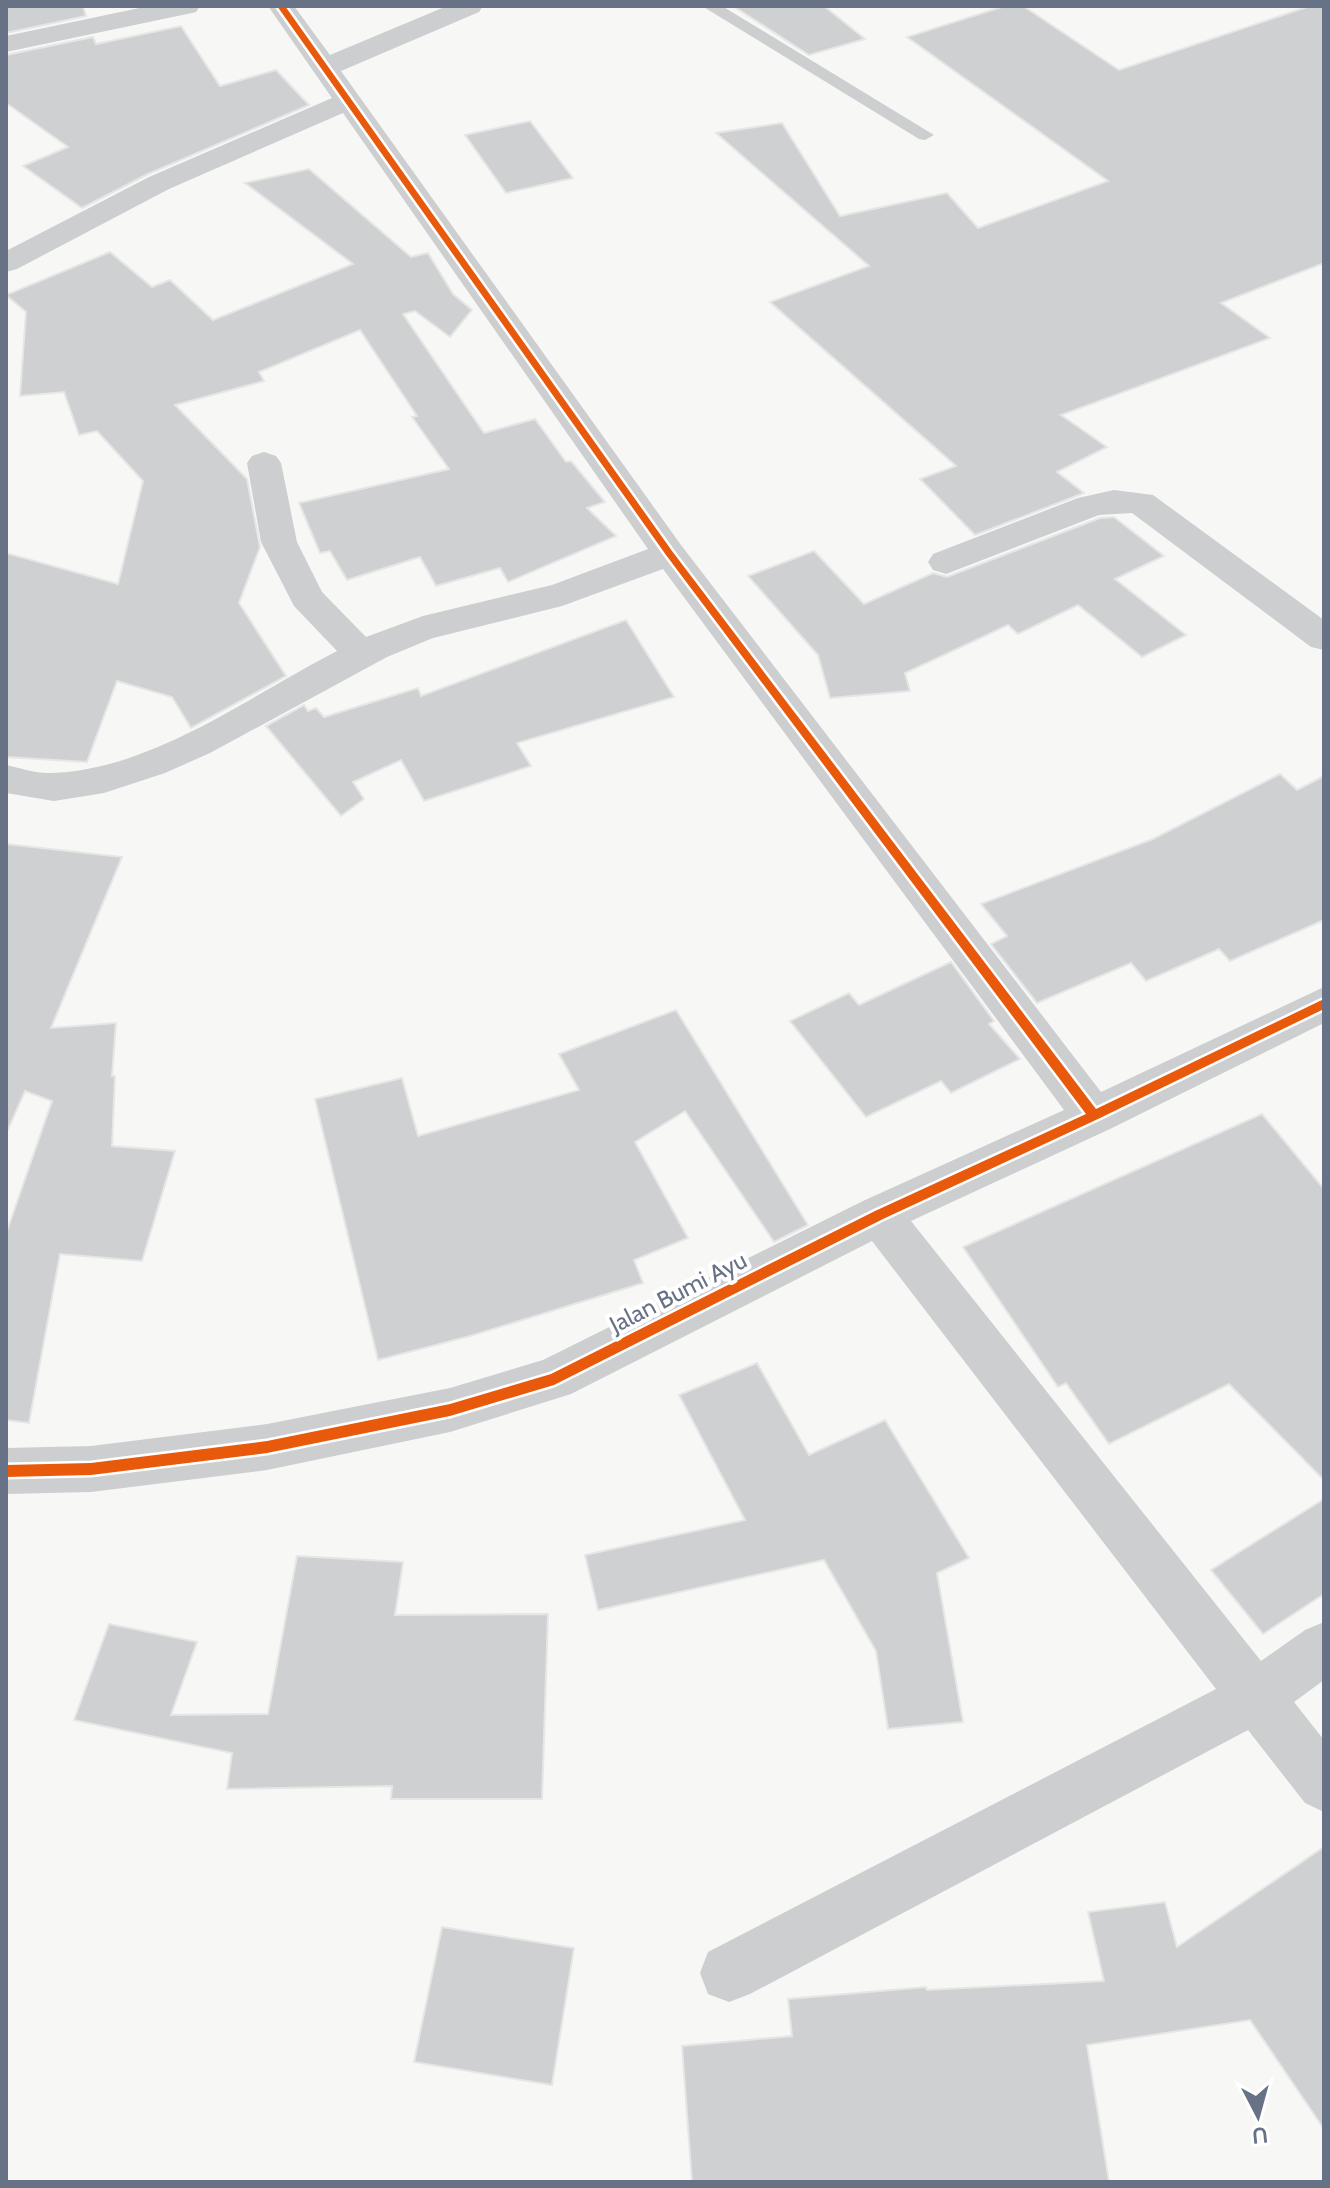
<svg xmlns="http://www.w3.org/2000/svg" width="1330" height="2188" viewBox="0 0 1330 2188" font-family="Cabin,sans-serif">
	<rect width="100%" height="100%" fill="#f7f7f6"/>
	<g fill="#cfd0d1" stroke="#e6e6e6" stroke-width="2">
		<path d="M6 6H83L86 16 6 33Z"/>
		<path d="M733 6H824L865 39 809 55Z"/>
		<path d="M1005 6H1023L1119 70 1310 6H1324V263L1221 303 1270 338 1061 415 1107 447 1057 472 1084 493 975 535 920 479 956 466 770 302 869 266 716 133 782 123 840 216 947 193 978 228 1108 181 907 37Z"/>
		<path d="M181 26 220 86 276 70 309 105 148 174 82 208 23 166 68 147 6 103V55L93 37 96 44Z"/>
		<path d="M530 121 573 178 506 193 465 135Z"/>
		<path d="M309 169 411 257 428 253 453 294 472 310 450 337 415 311 403 314 484 433 535 419 566 462 571 461 605 502 587 508 616 536 508 582 500 568 436 586 420 557 347 580 330 551 320 553 299 503 449 469 412 417 417 416 360 330 259 372 264 381 175 405 247 479 260 547 239 603 286 676 191 728 172 697 117 681 87 762 6 757V553L118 584 143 481 97 431 79 435 64 392 20 396 26 312 6 295 110 252 152 287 170 280 213 320 353 264 245 183Z"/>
		<path d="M1114 517 1164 556 1115 579 1186 635 1142 657 1078 605 1018 634 1008 625 905 673 910 691 830 698 818 655 748 576 814 551 864 604 933 573 947 577 1100 518Z"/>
		<path d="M626 620 674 697 517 743 531 766 424 801 401 760 353 782 364 799 341 816 266 726 304 705 308 711 316 708 324 717 418 688 421 696Z"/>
		<path d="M1280 774 1297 790 1324 776V920L1230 961 1219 949 1146 981 1131 963 1037 1003 991 944 1007 936 981 904 1153 839Z"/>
		<path d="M6 844 122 857 51 1028 116 1023 112 1076H115L112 1146 175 1151 142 1261 60 1254 29 1423 6 1420V1234L52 1101 25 1091 6 1134Z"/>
		<path d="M951 962 994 1021 989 1024 1020 1059 951 1093 941 1081 866 1117 790 1021 849 993 859 1005Z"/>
		<path d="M676 1010 808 1225 774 1242 685 1111 635 1142 688 1238 634 1260 643 1283 470 1336 378 1360 315 1099 402 1078 418 1136 579 1090 559 1054Z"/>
		<path d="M1262 1114 1324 1189V1480L1229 1384 1109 1444 1066 1383 1058 1387 963 1247Z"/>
		<path d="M757 1363 809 1455 885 1420 969 1558 937 1573 963 1722 888 1729 876 1651 824 1560 598 1610 585 1555 745 1520 679 1395Z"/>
		<path d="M1324 1499V1594L1263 1634 1211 1570Z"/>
		<path d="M297 1556 403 1562 395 1615 548 1614 542 1799H391L392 1786 227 1789 232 1753 74 1720 109 1624 197 1642 171 1715 268 1714Z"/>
		<path d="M1324 1847V2129L1250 2020 1087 2045 1109 2182H692L682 2046 792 2036 788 1999 926 1987 927 1990 1104 1981 1088 1912 1165 1902 1177 1947Z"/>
		<path d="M442 1927 574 1948 552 2085 414 2062Z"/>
	</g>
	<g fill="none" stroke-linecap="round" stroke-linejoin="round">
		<path fill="#cdced0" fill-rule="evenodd" d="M702 6H722L934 135 925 140 919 139Z"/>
		<g fill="#cdced0" fill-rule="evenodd">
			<path d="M149 6H200L196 12 187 14 6 52V36Z"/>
			<path d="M268 6H294L330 55 447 6H483L479 12 341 71 681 545 1101 1092 1324 987V1023L1110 1129 911 1221 1261 1661 1305 1630 1324 1622V1680L1294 1702 1324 1740V1812L1305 1803 1248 1730 750 1994 729 2002 708 1994 700 1973 708 1952 1216 1689 872 1241 571 1394 450 1432 267 1470 91 1492 6 1494V1448L91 1446 267 1424 450 1388 543 1360 863 1201 1064 1110 663 569 562 606 433 638 387 657 210 753 165 773 104 793 54 801 6 793V765C20 768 34 773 48 773 149 772 251 695 337 651L294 606 261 542 247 463 252 456 264 452 276 456 281 463 297 542 322 592 366 637 423 616 552 585 648 549 343 113 169 189 17 269 6 272V251L149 177 332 98Z"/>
			<path d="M1114 490 1153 495 1324 620V650L1311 647 1132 513 1099 515 946 574 933 570 928 562 933 554 1078 498Z"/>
		</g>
		<defs>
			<path id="cycleway" d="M277 6H285L672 551 1096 1109 1324 999V1009L1098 1119 883 1219 554 1385 450 1416 267 1453 91 1475 6 1477V1465L91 1463 267 1441 450 1404 551 1374 875 1211 1086 1114 666 555Z"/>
		</defs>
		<use href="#cycleway" stroke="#fff" stroke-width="5"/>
		<use href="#cycleway" fill="#e8590c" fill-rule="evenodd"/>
	</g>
	<g text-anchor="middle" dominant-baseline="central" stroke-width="8" stroke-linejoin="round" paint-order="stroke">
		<g font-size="24" fill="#687286" stroke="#fff">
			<text transform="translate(678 1292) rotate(-27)">Jalan Bumi Ayu</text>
		</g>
	</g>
	<rect width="1330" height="2188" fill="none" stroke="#687286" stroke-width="16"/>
	<g transform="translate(1258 2116) rotate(174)" stroke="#ffffff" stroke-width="6" paint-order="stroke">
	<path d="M0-6L14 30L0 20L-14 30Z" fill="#687286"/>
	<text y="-12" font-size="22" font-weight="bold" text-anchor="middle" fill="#687286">U</text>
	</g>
</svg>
